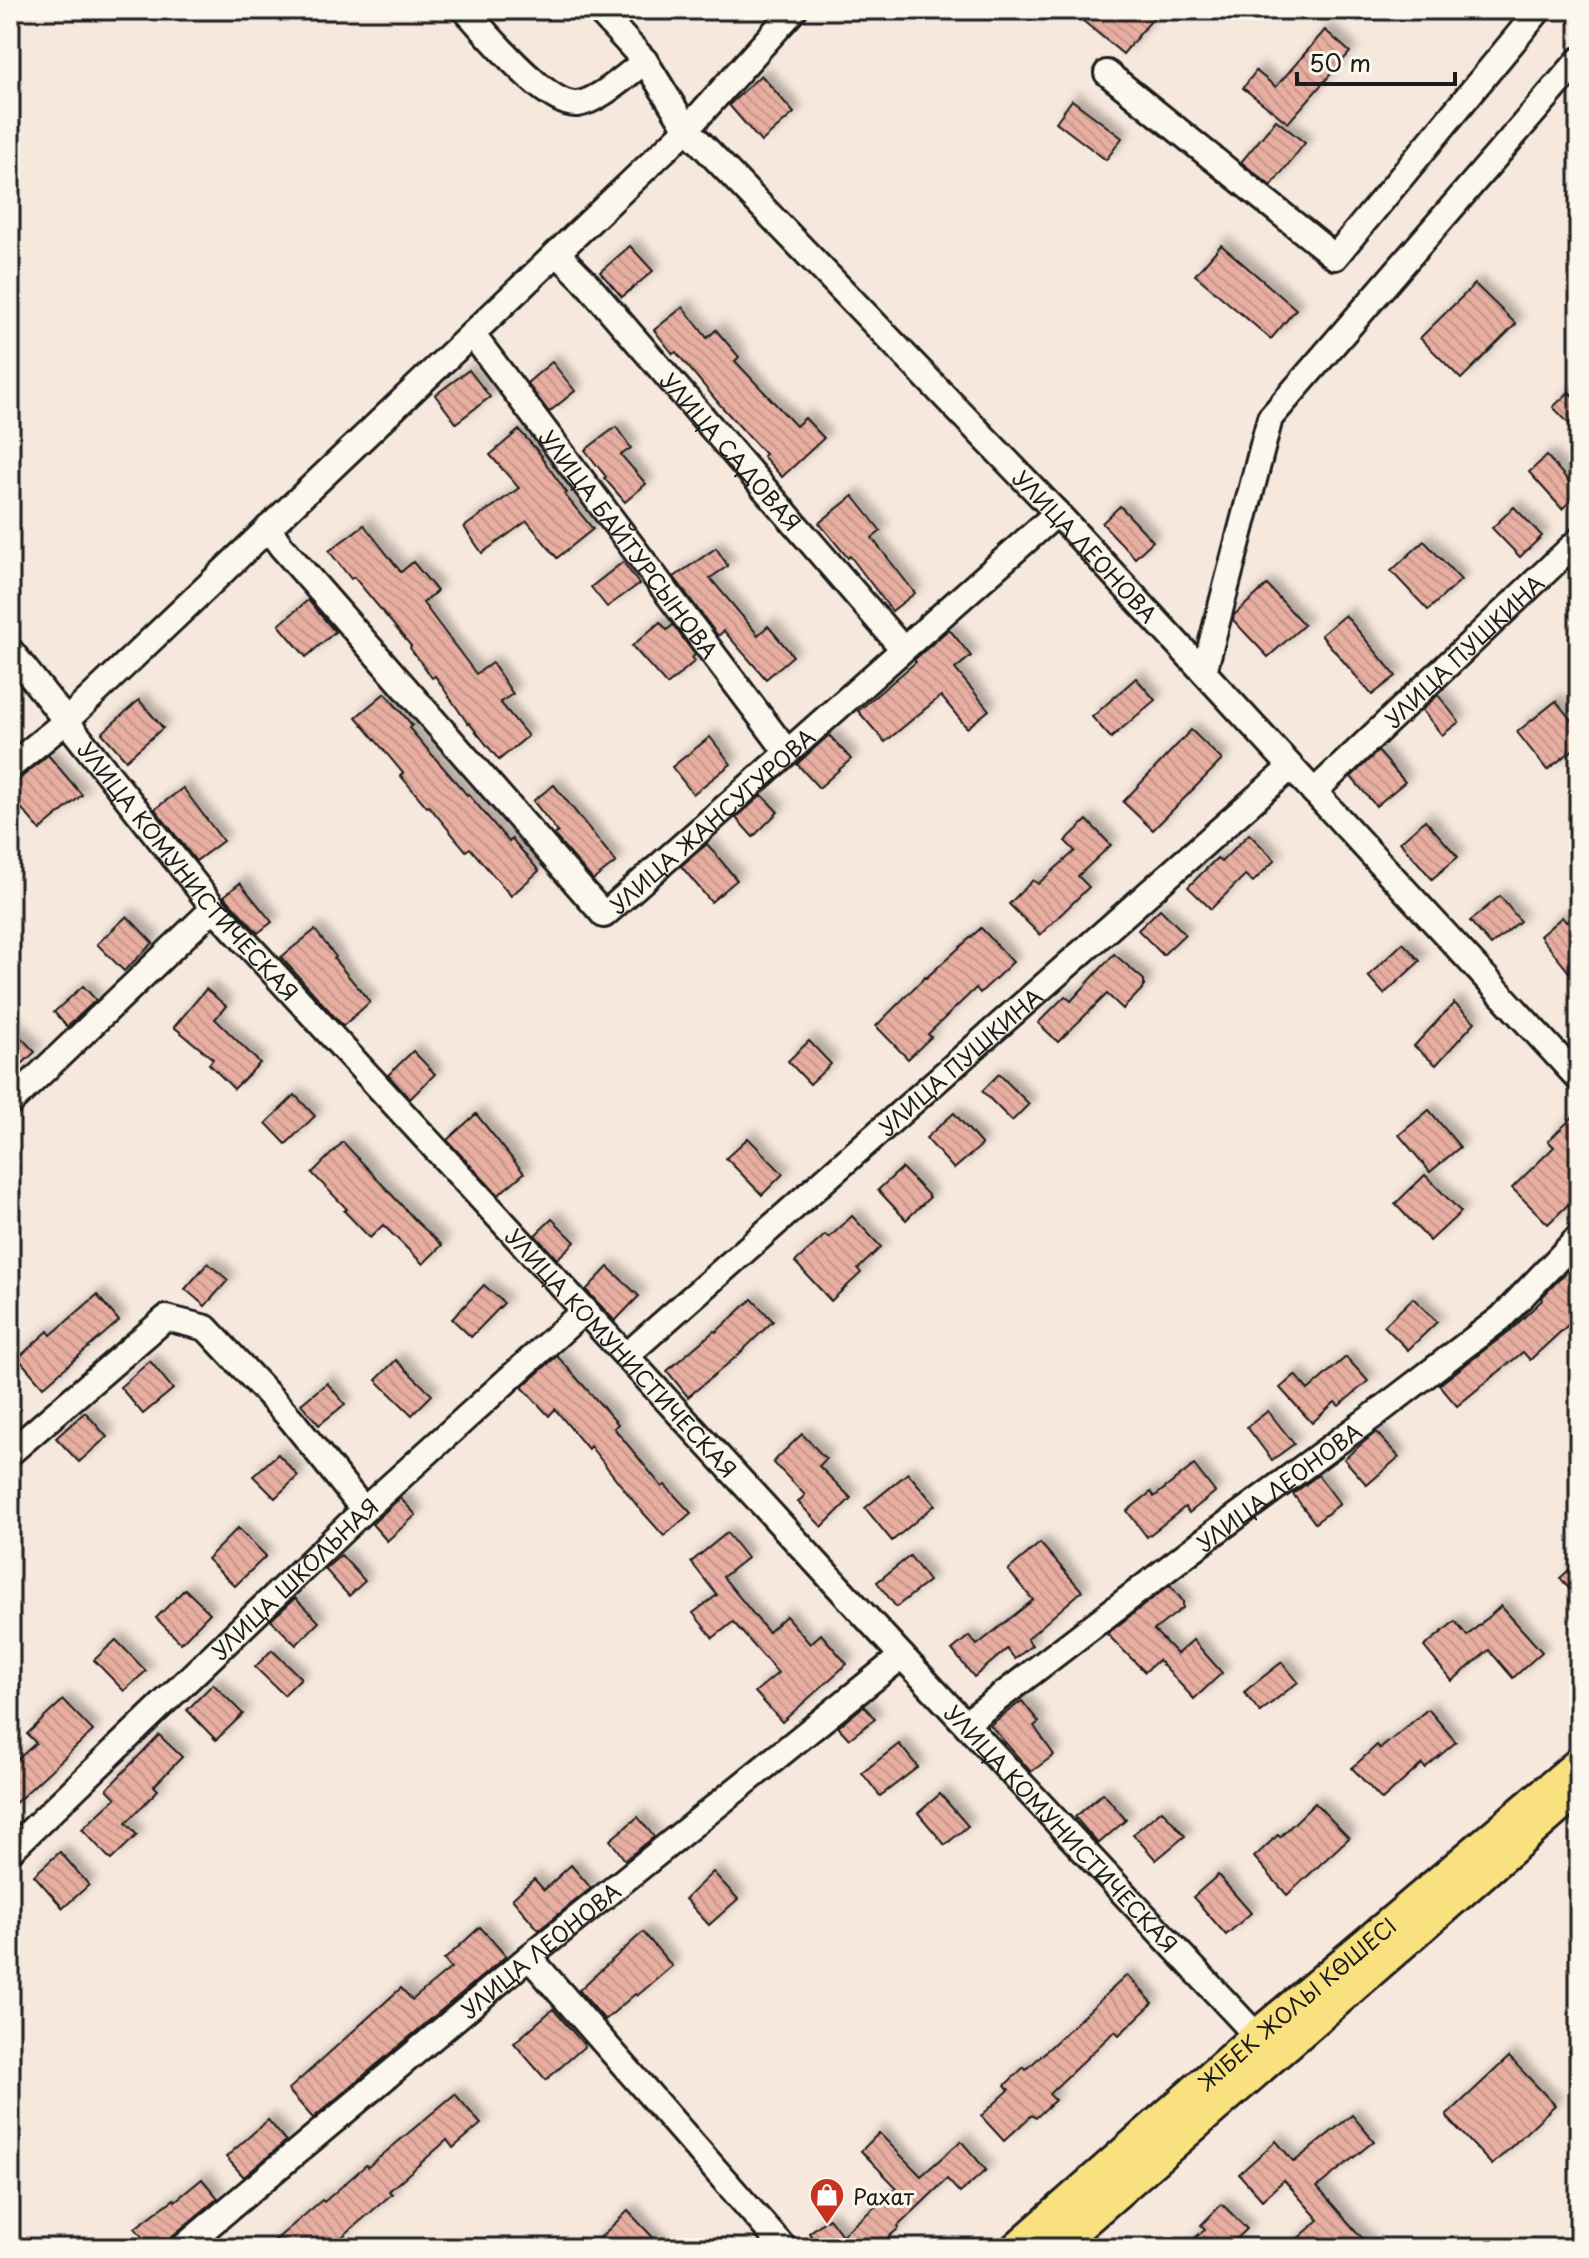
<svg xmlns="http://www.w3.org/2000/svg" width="1589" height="2258" viewBox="0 0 1589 2258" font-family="'Playpen Sans',sans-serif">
	<defs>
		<pattern id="building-back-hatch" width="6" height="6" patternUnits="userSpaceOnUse" patternTransform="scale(2)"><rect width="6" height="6" fill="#e7aea1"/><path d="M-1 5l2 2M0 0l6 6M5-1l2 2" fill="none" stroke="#c6958a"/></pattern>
		<filter id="shadow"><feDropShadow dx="7" dy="-7" stdDeviation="4" flood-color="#0004"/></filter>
	</defs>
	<rect width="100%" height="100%" fill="#f7e8dd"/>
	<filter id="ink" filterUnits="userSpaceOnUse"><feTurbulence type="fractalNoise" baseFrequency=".0125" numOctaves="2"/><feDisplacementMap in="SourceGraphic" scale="16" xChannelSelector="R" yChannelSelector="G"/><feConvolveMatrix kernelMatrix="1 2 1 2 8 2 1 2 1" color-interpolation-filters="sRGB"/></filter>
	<g filter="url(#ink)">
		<g fill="url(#building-back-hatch)" stroke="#1c1c1c" stroke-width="2" filter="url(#shadow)">
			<path d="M1070 10H1160L1123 54Z"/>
			<path d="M1325 30 1350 52 1288 123 1243 88 1256 71 1276 87Z"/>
			<path d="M761 75 794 113 761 142 729 105Z"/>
			<path d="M1072 100 1122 138 1106 160 1056 122Z"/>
			<path d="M1276 120 1305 143 1271 186 1241 162Z"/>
			<path d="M1221 245 1296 309 1271 339 1195 275Z"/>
			<path d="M630 246 653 271 622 297 600 272Z"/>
			<path d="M1475 284 1516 324 1461 379 1420 338Z"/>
			<path d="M683 307 707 338 716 330 739 357 735 361 796 426 805 418 824 438 782 477 763 456 765 454 721 406 676 352 673 354 654 330Z"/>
			<path d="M552 362 575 391 549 412 527 383Z"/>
			<path d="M469 370 490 397 456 423 435 395Z"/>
			<path d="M1569 392 1579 402V434L1553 407Z"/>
			<path d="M616 427 631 448 621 455 646 484 625 502 604 478 606 477 585 450Z"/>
			<path d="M519 430 542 456 541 457 567 493 564 494 593 529 557 558 527 521 482 553 464 527 519 488 490 455Z"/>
			<path d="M1547 456 1579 493 1562 509 1529 472Z"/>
			<path d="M853 496 881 531 872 538 915 593 892 611 850 556 848 558 819 523Z"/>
			<path d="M1120 506 1153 541 1135 558 1102 523Z"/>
			<path d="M1514 507 1542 536 1520 557 1492 528Z"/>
			<path d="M364 525 401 572 413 562 437 591 423 603 476 674 492 663 513 694 500 702 528 736 499 760 469 723 468 724 435 676 432 678 410 648 411 646 354 577 351 579 329 551Z"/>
			<path d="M1424 541 1461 580 1428 610 1391 571Z"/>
			<path d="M716 548 728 566 710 578 758 635 768 626 793 656 766 679 724 631 718 636 674 577Z"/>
			<path d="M623 562 639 584 607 607 591 587Z"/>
			<path d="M1267 585 1304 625 1268 657 1233 620 1234 615Z"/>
			<path d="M308 600 335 632 306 657 279 625Z"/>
			<path d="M1345 615 1396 676 1372 695 1321 635Z"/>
			<path d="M660 622 667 630 673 625 695 655 692 658 695 661 667 685 632 646Z"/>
			<path d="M949 629 971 656 955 669 989 710 967 728 941 696 885 742 858 711 916 662 914 660Z"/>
			<path d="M1136 678 1155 700 1111 738 1092 717Z"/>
			<path d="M385 693 412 725 409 728 467 795 468 794 509 842 512 839 539 871 511 896 470 848 466 851 429 806 427 807 400 775 403 773 356 717Z"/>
			<path d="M1438 695 1459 722 1442 735 1422 710Z"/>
			<path d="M139 700 163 728 126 760 102 733Z"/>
			<path d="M1556 701 1579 730V745L1547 770 1517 732Z"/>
			<path d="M1191 730 1222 760 1153 830 1123 802Z"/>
			<path d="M829 735 851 759 819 788 797 764Z"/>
			<path d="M710 737 731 764 693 794 672 767Z"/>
			<path d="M1378 751 1405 782 1376 806 1351 777Z"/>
			<path d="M48 755 82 795 40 830 10 795V787Z"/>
			<path d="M554 785 616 862 593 880 554 835 558 832 533 801Z"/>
			<path d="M183 788 223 841 196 861 155 809Z"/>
			<path d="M762 795 778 812 753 837 736 818Z"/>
			<path d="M1087 820 1111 845 1078 876 1089 887 1040 935 1009 904 1033 880 1038 884 1075 851 1065 841Z"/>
			<path d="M1425 820 1458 857 1432 879 1400 842Z"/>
			<path d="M1249 834 1275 860 1253 882 1245 875 1211 909 1188 887 1217 858 1221 862Z"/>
			<path d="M707 844 737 880 711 902 681 866Z"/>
			<path d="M240 883 272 922 258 933 224 896Z"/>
			<path d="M1500 896 1520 921 1491 945 1470 921Z"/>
			<path d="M1160 909 1185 934 1163 955 1138 930Z"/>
			<path d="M1579 911V985L1540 936 1562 917 1566 922Z"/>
			<path d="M127 916 153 943 124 971 97 944Z"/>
			<path d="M981 928 1013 962 980 993 976 988 928 1034 931 1037 908 1059 876 1026 925 977 926 978Z"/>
			<path d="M315 930 336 957 334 959 370 1002 343 1026 281 957Z"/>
			<path d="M1403 943 1420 961 1384 994 1368 976Z"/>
			<path d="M1114 954 1144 980V987L1123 1009 1107 994 1058 1042 1038 1023 1065 996 1071 1001Z"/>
			<path d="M83 986 96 1000 67 1027 54 1012Z"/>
			<path d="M206 989 226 1006 215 1019 260 1063 234 1089 209 1064 213 1059 174 1027Z"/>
			<path d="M1454 1003 1475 1022 1436 1065 1414 1046Z"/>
			<path d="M10 1026 35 1052 10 1075Z"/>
			<path d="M809 1041 831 1064 810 1084 788 1061Z"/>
			<path d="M413 1051 435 1074 410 1099 388 1075Z"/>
			<path d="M999 1074 1029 1104 1012 1121 982 1091Z"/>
			<path d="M295 1095 315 1116 286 1144 266 1123Z"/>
			<path d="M1429 1110 1460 1147 1430 1172 1399 1135Z"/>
			<path d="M1579 1111V1194L1548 1224 1512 1188 1554 1147 1548 1141Z"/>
			<path d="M954 1113 982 1145 954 1169 926 1138Z"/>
			<path d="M476 1114 524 1173 498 1195 447 1140Z"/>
			<path d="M748 1138 783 1174 762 1195 726 1158Z"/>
			<path d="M343 1142 418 1223 442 1245 423 1264 383 1225 370 1238 344 1211 347 1209 312 1173Z"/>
			<path d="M902 1168 930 1197 906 1220 878 1190Z"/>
			<path d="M1425 1175 1461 1212 1430 1241 1395 1204Z"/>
			<path d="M852 1216 881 1247 858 1269 861 1273 831 1301 795 1262 825 1235 829 1238Z"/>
			<path d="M552 1219 575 1242 557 1259 535 1235Z"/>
			<path d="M1579 1259V1337L1568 1325 1530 1360 1523 1352 1457 1406 1439 1385 1512 1329 1542 1300 1541 1298Z"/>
			<path d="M208 1263 228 1280 205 1306 185 1289Z"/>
			<path d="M608 1267 639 1296 615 1321 586 1290Z"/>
			<path d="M484 1285 504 1303 471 1337 452 1319Z"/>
			<path d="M97 1295 119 1321 43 1387 18 1358 48 1331 51 1335Z"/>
			<path d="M1413 1298 1437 1322 1408 1350 1384 1326Z"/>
			<path d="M752 1299 773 1321 736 1357 688 1397 667 1371 714 1331 716 1332Z"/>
			<path d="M557 1356 618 1424 614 1428 662 1487 665 1485 691 1513 664 1536 639 1508 590 1446 588 1449 555 1409 549 1416 522 1387Z"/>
			<path d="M1346 1357 1368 1381 1339 1406 1335 1402 1312 1423 1280 1388 1295 1375 1308 1390Z"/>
			<path d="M396 1360 432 1395 412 1415 376 1380Z"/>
			<path d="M150 1361 173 1389 143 1414 120 1387Z"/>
			<path d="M327 1383 345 1404 319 1425 301 1404Z"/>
			<path d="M1268 1411 1294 1444 1272 1460 1247 1427Z"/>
			<path d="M85 1412 107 1437 79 1462 56 1438Z"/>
			<path d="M1376 1432 1399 1457 1367 1485 1344 1459Z"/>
			<path d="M802 1434 826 1459 819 1466 851 1498 822 1527 798 1502 805 1495 773 1462Z"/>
			<path d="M278 1454 298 1476 275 1498 253 1476Z"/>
			<path d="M1194 1465 1215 1492 1189 1513 1185 1507 1147 1537 1127 1511 1151 1492 1154 1497Z"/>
			<path d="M908 1473 935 1505 892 1541 865 1508Z"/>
			<path d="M1318 1475 1340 1504 1315 1523 1293 1494Z"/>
			<path d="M400 1498 416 1515 387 1541 372 1524Z"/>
			<path d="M238 1528 266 1556 235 1586 207 1559Z"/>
			<path d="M727 1533 747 1558 723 1577 768 1632 786 1616 810 1644 821 1634 847 1664 782 1722 755 1692 778 1673 733 1622 713 1638 693 1613 717 1595 691 1562Z"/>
			<path d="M1040 1543 1082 1591 1027 1639 1032 1645 1015 1659 1007 1649 974 1677 952 1650 969 1636 977 1645 1033 1600 1008 1570Z"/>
			<path d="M341 1555 365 1581 349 1596 325 1569Z"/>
			<path d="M910 1556 929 1581 896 1607 877 1582Z"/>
			<path d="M1579 1561V1600L1560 1578Z"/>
			<path d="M1170 1585 1183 1601V1608L1154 1630 1177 1654 1193 1640 1222 1673 1194 1699 1158 1660 1145 1672 1107 1634Z"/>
			<path d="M185 1589 210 1613 181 1643 156 1618Z"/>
			<path d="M295 1598 319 1622 296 1645 271 1620Z"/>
			<path d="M1501 1606 1542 1652 1513 1678 1489 1650 1452 1681 1424 1647 1455 1621 1467 1636Z"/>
			<path d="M116 1640 146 1671 124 1691 94 1660Z"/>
			<path d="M272 1650 301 1678 284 1695 255 1667Z"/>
			<path d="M1282 1662 1298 1682 1260 1712 1244 1692Z"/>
			<path d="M213 1684 243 1714 216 1740 187 1710Z"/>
			<path d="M63 1700 93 1731 10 1808V1766L36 1743 27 1734Z"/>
			<path d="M1022 1701 1039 1722 1034 1726 1054 1755 1031 1772 990 1725Z"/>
			<path d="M864 1706 875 1719 849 1739 838 1727Z"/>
			<path d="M1428 1709 1456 1742 1425 1768 1422 1764 1382 1800 1352 1768 1377 1745 1380 1749Z"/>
			<path d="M159 1735 182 1757 154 1786 158 1790 126 1823 137 1835 111 1860 82 1829 116 1798 107 1789Z"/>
			<path d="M899 1744 918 1767 880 1796 862 1773Z"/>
			<path d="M1103 1793 1126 1820 1098 1844 1075 1817Z"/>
			<path d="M940 1794 968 1826 945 1845 918 1813Z"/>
			<path d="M1315 1803 1349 1838 1287 1895 1254 1857 1278 1835 1280 1837Z"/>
			<path d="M1162 1810 1185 1836 1156 1860 1133 1834Z"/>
			<path d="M638 1817 654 1837 625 1860 610 1840Z"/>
			<path d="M60 1852 89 1885 63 1908 34 1875Z"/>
			<path d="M571 1865 591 1888 539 1930 512 1899 534 1879 544 1890Z"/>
			<path d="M713 1872 738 1899 709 1925 685 1899Z"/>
			<path d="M1218 1875 1251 1913 1226 1935 1193 1897Z"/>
			<path d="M480 1927 506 1956 313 2118 288 2090 401 1988 412 2000 451 1968 444 1960Z"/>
			<path d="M643 1932 672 1966 637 1996 635 1994 605 2020 579 1990Z"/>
			<path d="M1127 1975 1153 2003 1119 2035 1115 2031 1049 2094 1055 2100 1036 2118 1032 2115 1004 2141 981 2116 1009 2090 1005 2085 1024 2067 1026 2070Z"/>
			<path d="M553 2009 585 2046 546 2080 514 2043Z"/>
			<path d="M1509 2057 1555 2105 1492 2165 1446 2116Z"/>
			<path d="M455 2094 481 2124 453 2148 447 2140 389 2191 392 2194 329 2248H266L322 2200 324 2202 366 2165 368 2167Z"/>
			<path d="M1352 2115 1374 2141 1317 2187 1371 2248H1287L1319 2220 1284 2180 1262 2200 1239 2174 1276 2141 1294 2162Z"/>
			<path d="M268 2120 286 2141 244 2177 226 2157Z"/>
			<path d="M879 2133 921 2176 961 2141 986 2170 960 2193 947 2179 898 2226 899 2228 876 2248H821L809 2233 829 2218 842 2235 897 2188 861 2151Z"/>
			<path d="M202 2179 218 2198 172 2236 167 2248H151L135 2228 174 2199 175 2201Z"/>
			<path d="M1222 2204 1247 2229 1227 2248H1184L1205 2229 1201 2225Z"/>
			<path d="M628 2211 663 2248H589Z"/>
		</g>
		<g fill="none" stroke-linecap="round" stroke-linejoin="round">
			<defs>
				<g id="minor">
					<path d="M465 10C487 33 546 106 577 104 598 102 628 74 645 61"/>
					<path id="s1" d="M598 10 645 61 687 129 1057 513 1579 1079"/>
					<path d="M1107 73 1335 257 1539 10"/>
					<path id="s2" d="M557 253 584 280 903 649"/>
					<path id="s3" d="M472 334 787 752"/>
					<path id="s4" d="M268 528 281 546 604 915 1057 513"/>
					<path id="s5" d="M10 650 214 908 902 1656 1268 2048"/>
					<path d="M1204 672 1270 418 1579 60"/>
					<path d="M10 767 65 722 687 129 794 10"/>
					<path id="s6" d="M1314 792 1579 540"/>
					<path d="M10 1103 214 908"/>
					<path id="s7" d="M627 1355 1291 767"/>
					<path d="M10 1453 166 1318 206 1328 291 1419 364 1510"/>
					<path id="s8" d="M966 1723 1214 1533 1373 1416 1501 1318 1579 1237"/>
					<path id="s9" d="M10 1851 364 1510 585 1310"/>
					<path d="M529 1957 784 2248"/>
					<path id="s10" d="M182 2248 529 1957 902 1656"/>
				</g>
				<g id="major">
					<path id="s11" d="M1016 2248 1256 2036 1579 1763"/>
					<path d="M1054 2248 1579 1790"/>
				</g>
			</defs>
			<use href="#minor" stroke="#1c1c1c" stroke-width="30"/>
			<use href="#major" stroke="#1c1c1c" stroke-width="36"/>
			<use href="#minor" stroke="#fbf7ec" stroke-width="24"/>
			<use href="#major" stroke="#fae180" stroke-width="30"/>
		</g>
	</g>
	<defs>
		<symbol id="shop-pin" viewBox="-11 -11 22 30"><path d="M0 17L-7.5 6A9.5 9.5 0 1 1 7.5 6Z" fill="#c8321e" stroke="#fbf7ec"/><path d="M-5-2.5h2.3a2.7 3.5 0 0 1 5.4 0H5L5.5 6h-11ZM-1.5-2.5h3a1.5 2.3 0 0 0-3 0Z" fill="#fff"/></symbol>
	</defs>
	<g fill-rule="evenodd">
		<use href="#shop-pin" x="807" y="2175" width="40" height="54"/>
	</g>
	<g text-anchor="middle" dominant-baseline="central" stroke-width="6" stroke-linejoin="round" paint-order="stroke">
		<g font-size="22" fill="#1c1c1c" stroke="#fbf7ec">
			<text stroke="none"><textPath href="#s2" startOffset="264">УЛИЦА САДОВАЯ</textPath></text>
			<text stroke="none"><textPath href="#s3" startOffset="262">УЛИЦА БАЙТУРСЫНОВА</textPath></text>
			<text stroke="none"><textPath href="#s1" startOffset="726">УЛИЦА ЛЕОНОВА</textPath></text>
			<text stroke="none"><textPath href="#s6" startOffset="206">УЛИЦА ПУШКИНА</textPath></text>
			<text stroke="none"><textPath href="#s4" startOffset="656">УЛИЦА ЖАНСУГУРОВА</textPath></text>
			<text stroke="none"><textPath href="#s5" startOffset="284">УЛИЦА КОМУНИСТИЧЕСКАЯ</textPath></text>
			<text stroke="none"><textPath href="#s7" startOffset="444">УЛИЦА ПУШКИНА</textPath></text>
			<text stroke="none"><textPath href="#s5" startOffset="932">УЛИЦА КОМУНИСТИЧЕСКАЯ</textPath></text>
			<text stroke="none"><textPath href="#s8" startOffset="392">УЛИЦА ЛЕОНОВА</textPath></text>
			<text stroke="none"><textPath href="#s9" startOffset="394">УЛИЦА ШКОЛЬНАЯ</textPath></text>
			<text stroke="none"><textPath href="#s5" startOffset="1580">УЛИЦА КОМУНИСТИЧЕСКАЯ</textPath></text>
			<text stroke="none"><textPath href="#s10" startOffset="466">УЛИЦА ЛЕОНОВА</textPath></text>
			<text stroke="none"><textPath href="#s11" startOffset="372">ЖІБЕК ЖОЛЫ КӨШЕСІ</textPath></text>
		</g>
		<g font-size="22" fill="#1c1c1c" stroke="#fbf7ec" text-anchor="start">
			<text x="853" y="2195">Рахат</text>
		</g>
	</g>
	<rect width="1589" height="2258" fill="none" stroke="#fbf7ec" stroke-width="40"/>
	<rect x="20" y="20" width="1549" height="2218" fill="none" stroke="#1c1c1c" stroke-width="3" filter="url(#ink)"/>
	<path d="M1297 72v12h158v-12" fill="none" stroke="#1c1c1c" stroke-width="4"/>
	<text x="1309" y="72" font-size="24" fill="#1c1c1c" stroke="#fbf7ec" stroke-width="6" paint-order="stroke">50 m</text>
</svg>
